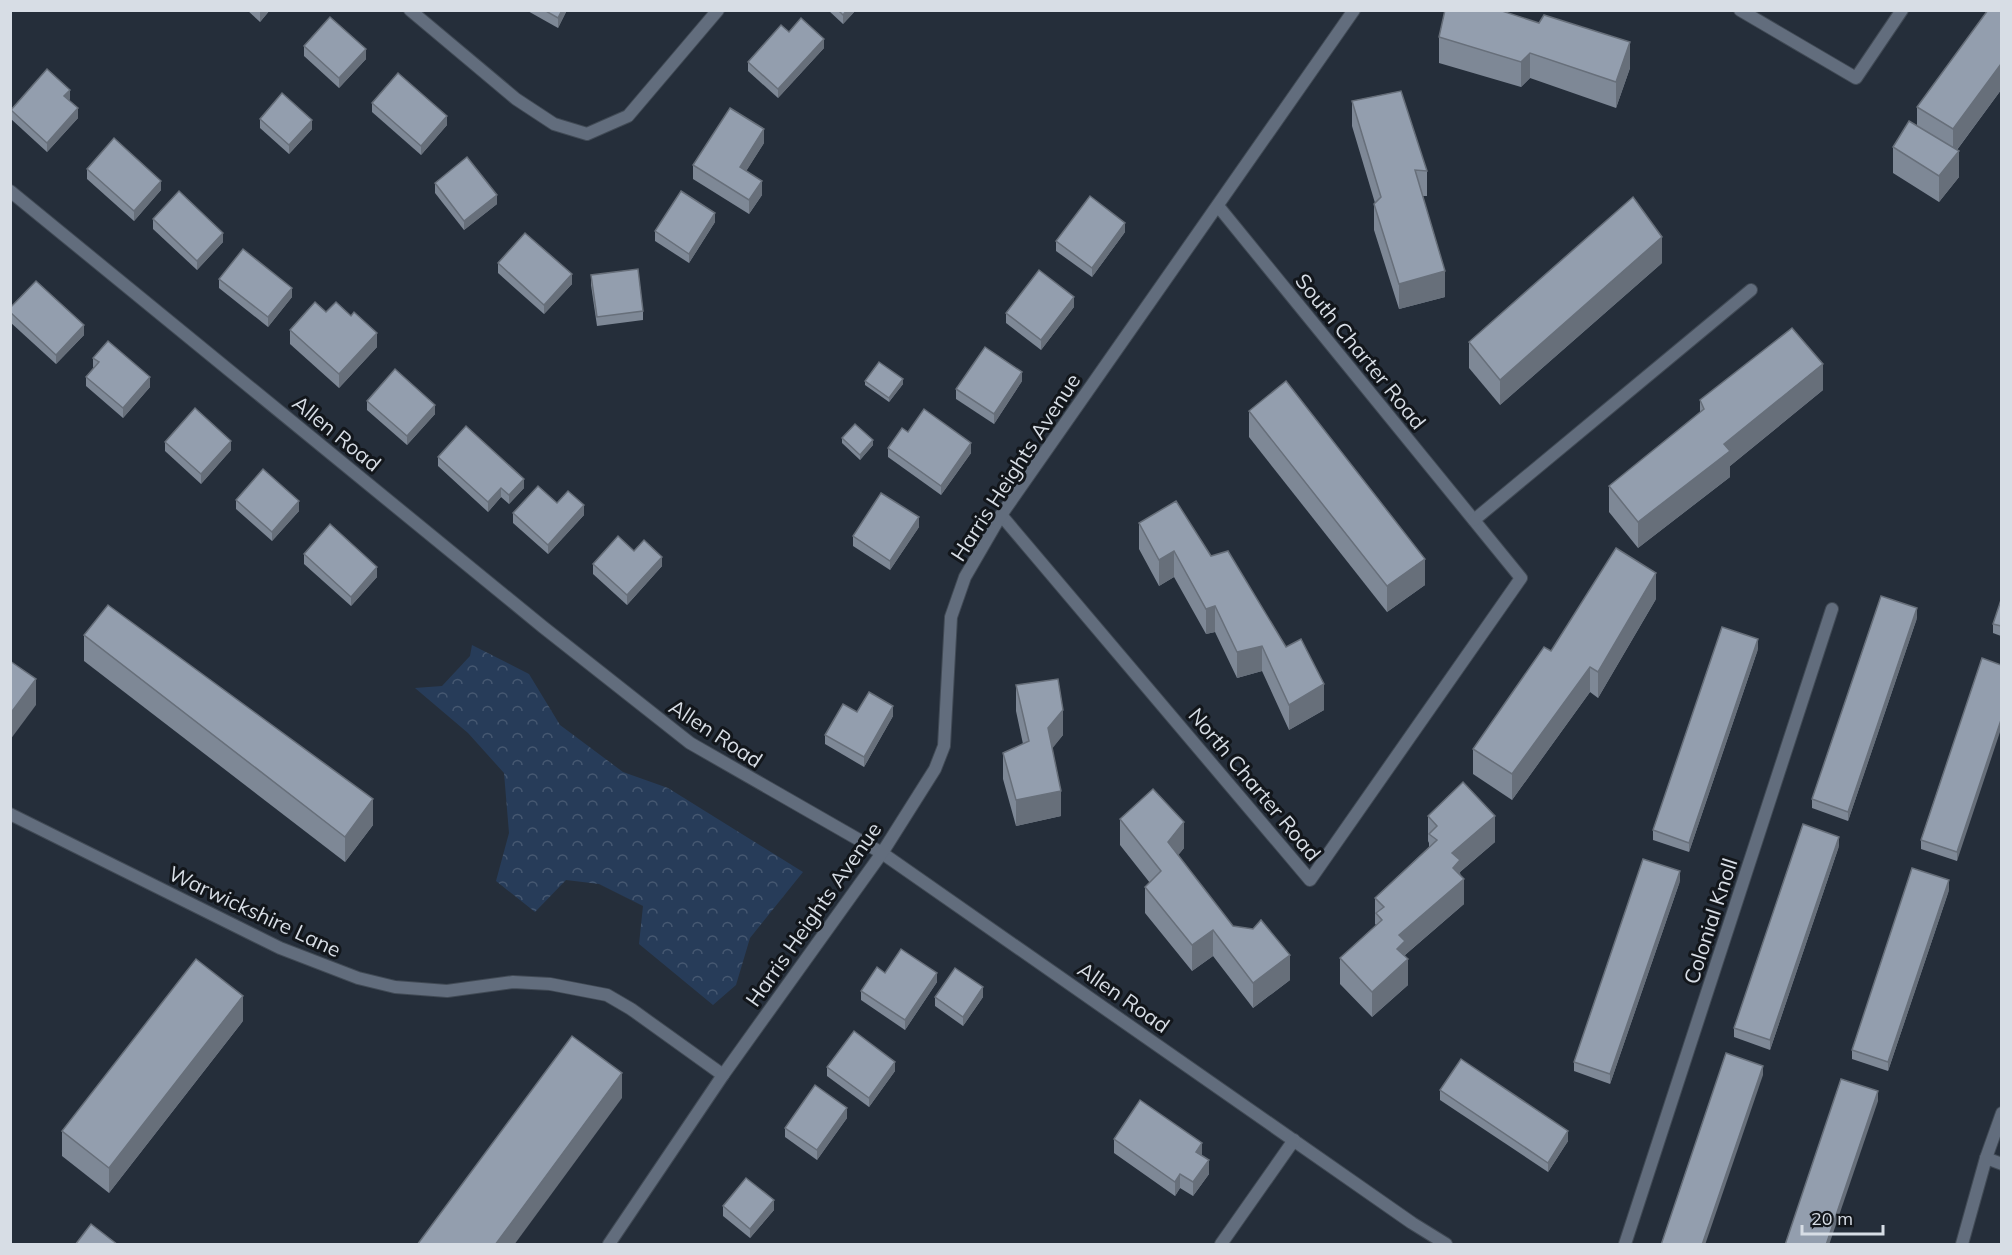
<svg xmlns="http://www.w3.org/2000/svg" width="2012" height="1255" viewBox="0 0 2012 1255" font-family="Mulish,sans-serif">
	<defs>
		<pattern id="forest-crowns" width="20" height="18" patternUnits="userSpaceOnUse" patternTransform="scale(1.5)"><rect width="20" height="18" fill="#273c59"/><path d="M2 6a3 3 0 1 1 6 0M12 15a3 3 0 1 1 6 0" fill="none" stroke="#465871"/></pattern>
	</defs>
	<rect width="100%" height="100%" fill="#252e3a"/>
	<path fill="url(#forest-crowns)" d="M472 645 529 674 560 725 623 772 668 788 803 872 750 938 736 985 713 1005 639 944 643 906 599 884 566 880 535 912 496 881 509 833 504 773 468 733 415 688 442 686 470 656Z"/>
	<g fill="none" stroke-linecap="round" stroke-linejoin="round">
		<defs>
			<g id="minor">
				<path d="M410 10 516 99 554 124 587 134 628 116 718 10"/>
				<path d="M1740 10 1856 78 1902 10"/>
				<path d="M10 191 543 627 690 743 882 853 1412 1223 1446 1244"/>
				<path d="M1001 515 1310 880 1521 578 1218 206"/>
				<path d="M1474 520 1751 290"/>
				<path d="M10 814 280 948 358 978 395 987 447 991 513 982 550 984 607 995 631 1009 723 1075"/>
				<path d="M1986 1158 2002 1164"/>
				<path d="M609 1244 723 1075 882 853 935 769 944 746 951 617 965 577 1001 515 1354 10"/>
				<path d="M1221 1244 1294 1140"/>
				<path d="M1625 1244 1832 609"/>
				<path d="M1962 1244 1986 1158 2002 1113"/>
			</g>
		</defs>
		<use href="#minor" stroke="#414a55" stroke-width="14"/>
		<use href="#minor" stroke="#626d7d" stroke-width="12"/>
	</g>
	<g fill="#7e8896">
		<path d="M247 10H270L260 22Z"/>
		<path d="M526 10H567L558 28Z"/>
		<path d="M828 10H856L843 24Z"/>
		<path d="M2001 10V90L1957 150 1959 177 1939 202 1893 173V147L1917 127V107Z"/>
		<path d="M1539 23 1630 68 1616 108 1530 78 1521 87 1439 63V37Z"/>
		<path d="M789 32 824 48 778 98 748 71V62Z"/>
		<path d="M304 46 366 59 339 88 304 56Z"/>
		<path d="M70 99 69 100 78 118 47 152 11 119V110Z"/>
		<path d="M1352 101 1427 171V196H1423L1445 297 1399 309 1374 230V204L1375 203 1352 126Z"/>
		<path d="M372 103 447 125 421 155 372 112Z"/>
		<path d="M260 119 312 129 289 154 260 128Z"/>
		<path d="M764 143 746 171 762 195 749 214 693 179V165Z"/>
		<path d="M87 169 161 190 134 221 87 179Z"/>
		<path d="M435 183 497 204 464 230 435 193Z"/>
		<path d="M153 219 223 242 197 270 153 229Z"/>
		<path d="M715 222 689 263 655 241V231Z"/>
		<path d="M1125 232 1092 277 1056 251V241Z"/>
		<path d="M498 263 572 284 544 314 498 273Z"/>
		<path d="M1662 263 1500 405 1469 368V342Z"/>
		<path d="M591 275 643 311V320L597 326 591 285Z"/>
		<path d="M219 279 292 297 268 327 219 288Z"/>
		<path d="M1074 307 1041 350 1006 323V313Z"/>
		<path d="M10 308 84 335 56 364 10 322Z"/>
		<path d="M326 312 377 347 339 388 290 344V330Z"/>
		<path d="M93 358 150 387 123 418 86 386V377L94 368 93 367Z"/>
		<path d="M865 381 903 384 889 402 865 385Z"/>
		<path d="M1022 381 994 424 956 399V389Z"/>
		<path d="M1823 390 1730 466V477L1638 548 1609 512V486L1700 413V400Z"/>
		<path d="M367 401 435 414 407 445 367 410Z"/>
		<path d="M1249 411 1425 585 1387 612 1249 437Z"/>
		<path d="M908 432 971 453 941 495 888 457V448Z"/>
		<path d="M842 438 873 445 860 460 842 443Z"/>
		<path d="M165 442 231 450 201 484 165 451Z"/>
		<path d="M438 457 524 488 509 504 501 497 488 512 438 466Z"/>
		<path d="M236 500 299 511 272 541 236 509Z"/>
		<path d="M557 503 584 515 548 554 513 523V513Z"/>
		<path d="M1139 523 1211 556 1286 647 1324 710 1289 730 1262 671 1237 678 1215 632 1206 634 1174 577 1159 586 1139 549Z"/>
		<path d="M919 527 890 570 853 546V536Z"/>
		<path d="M634 551 662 566 627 605 593 574V564Z"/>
		<path d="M304 554 377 577 351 606 304 564Z"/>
		<path d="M1656 599 1598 698 1590 692 1512 800 1473 774V749L1551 651Z"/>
		<path d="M2001 600V636L1993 633V624Z"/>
		<path d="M1917 618 1848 821 1812 808V799Z"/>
		<path d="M84 635 373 825 345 862 84 661Z"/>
		<path d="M1758 649 1689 852 1653 840V830Z"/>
		<path d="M1982 658 1957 861 1921 849V840Z"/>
		<path d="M1016 685 1063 735 1052 748 1061 816 1016 826 1003 779V753L1023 744 1016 711Z"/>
		<path d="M857 712 893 716 864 767 825 744V735Z"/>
		<path d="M1428 816 1495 842 1460 872 1464 904 1405 955 1408 985 1372 1017 1340 984V958L1376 925 1375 924V898L1429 847V843L1428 841Z"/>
		<path d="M1120 819 1184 848 1178 855 1233 926 1290 980 1253 1008 1213 956 1192 971 1145 913V887L1150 883 1120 845Z"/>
		<path d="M1839 846 1770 1050 1734 1037V1028Z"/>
		<path d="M1680 881 1610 1084 1574 1071V1062Z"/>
		<path d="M1949 890 1888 1071 1852 1059V1050Z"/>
		<path d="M885 973 937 982 905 1030 861 1000V991Z"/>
		<path d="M935 997H983L963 1026 935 1006Z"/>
		<path d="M243 1021 109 1193 62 1156V1131Z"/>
		<path d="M827 1067 895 1071 869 1107 827 1076Z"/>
		<path d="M1440 1090 1568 1141 1548 1172 1440 1100Z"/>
		<path d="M847 1118 817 1160 785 1137V1128Z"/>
		<path d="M1114 1139 1209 1174 1193 1196 1180 1188 1175 1196 1114 1153Z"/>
		<path d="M723 1206 774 1210 750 1238 723 1216Z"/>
	</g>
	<g fill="#676f7a">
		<path d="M262 10H270L260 22V12Z"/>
		<path d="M562 10H567L558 28V18Z"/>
		<path d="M847 10H856L843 24V15Z"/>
		<path d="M824 39V48L778 98V89Z"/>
		<path d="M1630 42V68L1616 108V82Z"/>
		<path d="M366 49V59L339 88V78Z"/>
		<path d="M1530 53V78L1521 87V62Z"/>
		<path d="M2001 64V90L1953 155V129Z"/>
		<path d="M70 90V99L64 106V96Z"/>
		<path d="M78 108V118L47 152V143Z"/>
		<path d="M447 116V125L421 155V146Z"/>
		<path d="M312 120V129L289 154V145Z"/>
		<path d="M764 129V143L740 181V167Z"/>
		<path d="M1959 151V177L1939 202V176Z"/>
		<path d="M161 181V190L134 221V211Z"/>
		<path d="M762 181V195L749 214V200Z"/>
		<path d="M497 195V204L464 230V221Z"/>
		<path d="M715 213V222L689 263V254Z"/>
		<path d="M1125 223V232L1092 277V268Z"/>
		<path d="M223 233V242L197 270V261Z"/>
		<path d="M1662 237V263L1500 405V380Z"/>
		<path d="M1445 271V297L1399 309V284Z"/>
		<path d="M572 274V284L544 314V305Z"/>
		<path d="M292 288V297L268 327V317Z"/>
		<path d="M1074 297V307L1041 350V340Z"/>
		<path d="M84 325V335L56 364V355Z"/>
		<path d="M377 333V347L339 388V374Z"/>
		<path d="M1823 364V390L1730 466V477L1638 548V522L1724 444Z"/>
		<path d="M1022 372V381L994 424V414Z"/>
		<path d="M150 377V387L123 418V408Z"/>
		<path d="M903 379V384L889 402V398Z"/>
		<path d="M435 405V414L407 445V436Z"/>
		<path d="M873 440V445L860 460V455Z"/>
		<path d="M231 441V450L201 484V474Z"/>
		<path d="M971 443V453L941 495V486Z"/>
		<path d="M524 479V488L509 504V495Z"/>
		<path d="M501 488V497L488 512V502Z"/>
		<path d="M299 501V511L272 541V532Z"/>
		<path d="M584 505V515L548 554V545Z"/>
		<path d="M919 517V527L890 570V561Z"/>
		<path d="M1174 551V577L1159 586V560Z"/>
		<path d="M662 557V566L627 605V595Z"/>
		<path d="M1425 559V585L1387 612V586Z"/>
		<path d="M377 567V577L351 606V597Z"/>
		<path d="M1656 573V599L1598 698V672Z"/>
		<path d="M1215 606V632L1206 634V609Z"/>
		<path d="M1917 608V618L1848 821V812Z"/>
		<path d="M1758 639V649L1689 852V843Z"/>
		<path d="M1262 646V671L1237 678V652Z"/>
		<path d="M1590 667V692L1512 800V774Z"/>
		<path d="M36 679V705L10 740V714Z"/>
		<path d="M1324 684V710L1289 730V705Z"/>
		<path d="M893 706V716L864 767V757Z"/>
		<path d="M1063 710V735L1048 754V728Z"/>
		<path d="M2001 720V729L1957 861V852Z"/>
		<path d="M1061 791V816L1016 826V800Z"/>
		<path d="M373 799V825L345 862V837Z"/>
		<path d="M1495 816V842L1460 872V882L1464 879V904L1405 955V961L1408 959V985L1372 1017V992L1397 949 1399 935 1452 853Z"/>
		<path d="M1184 822V848L1168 868V842Z"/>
		<path d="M1839 837V846L1770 1050V1040Z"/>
		<path d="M1680 871V881L1610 1084V1074Z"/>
		<path d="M1949 880V890L1888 1071V1062Z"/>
		<path d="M1213 930V956L1192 971V945Z"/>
		<path d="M1290 955V980L1253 1008V983Z"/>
		<path d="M937 973V982L905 1030V1020Z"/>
		<path d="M983 987V997L963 1026V1017Z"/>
		<path d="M243 996V1021L109 1193V1168Z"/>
		<path d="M895 1062V1071L869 1107V1098Z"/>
		<path d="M1763 1066V1075L1705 1245H1702Z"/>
		<path d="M622 1073V1098L514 1245H495Z"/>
		<path d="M1878 1091V1101L1829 1245H1826Z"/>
		<path d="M847 1108V1118L817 1160V1150Z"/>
		<path d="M1568 1131V1141L1548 1172V1163Z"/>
		<path d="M1202 1143V1157L1196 1152Z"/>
		<path d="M1209 1160V1174L1193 1196V1182Z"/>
		<path d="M1180 1174V1188L1175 1196V1182Z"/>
		<path d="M774 1200V1210L750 1238V1229Z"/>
	</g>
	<g fill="#939eae" stroke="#676f7a" stroke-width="1.5">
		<path d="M544 10H562L558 18Z"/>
		<path d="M838 10H847L843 15Z"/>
		<path d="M1445 10H1499L1539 23 1544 15 1630 42 1616 82 1530 53 1521 62 1439 37Z"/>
		<path d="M1988 10H2001V64L1953 129 1917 107Z"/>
		<path d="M330 17 366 49 339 78 304 46Z"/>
		<path d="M801 18 824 39 778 89 748 62 781 25 789 32Z"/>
		<path d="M47 69 70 90 64 96 78 108 47 143 11 110Z"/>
		<path d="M398 73 447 116 421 146 372 103Z"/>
		<path d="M1401 91 1427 171 1415 170 1445 271 1399 284 1374 204 1381 197 1352 101Z"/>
		<path d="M282 93 312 120 289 145 260 119Z"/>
		<path d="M730 108 764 129 740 167 762 181 749 200 693 165Z"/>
		<path d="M1909 121 1959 151 1939 176 1893 147Z"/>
		<path d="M114 138 161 181 134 211 87 169Z"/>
		<path d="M467 157 497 195 464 221 435 183Z"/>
		<path d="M179 191 223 233 197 261 153 219Z"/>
		<path d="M681 191 715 213 689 254 655 231Z"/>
		<path d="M1090 196 1125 223 1092 268 1056 241Z"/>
		<path d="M1633 197 1662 237 1500 380 1469 342Z"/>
		<path d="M525 233 572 274 544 305 498 263Z"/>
		<path d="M243 249 292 288 268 317 219 279Z"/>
		<path d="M638 269 643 311 597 317 591 275Z"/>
		<path d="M1039 270 1074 297 1041 340 1006 313Z"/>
		<path d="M36 281 84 325 56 355 10 312V308Z"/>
		<path d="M315 302 326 312 336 302 351 316 354 312 377 333 339 374 290 330Z"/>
		<path d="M1792 328 1823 364 1724 444 1730 451 1638 522 1609 486 1704 409 1700 400Z"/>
		<path d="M108 341 150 377 123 408 86 377 99 362 93 358Z"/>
		<path d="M985 347 1022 372 994 414 956 389Z"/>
		<path d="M879 362 903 379 889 398 865 381Z"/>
		<path d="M395 369 435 405 407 436 367 401Z"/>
		<path d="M1286 381 1425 559 1387 586 1249 411Z"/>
		<path d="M195 408 231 441 201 474 165 442Z"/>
		<path d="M924 409 971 443 941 486 888 448 902 428 908 432Z"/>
		<path d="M855 424 873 440 860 455 842 438Z"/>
		<path d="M466 426 524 479 509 495 501 488 488 502 438 457Z"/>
		<path d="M263 469 299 501 272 532 236 500Z"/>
		<path d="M538 486 557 503 568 491 584 505 548 545 513 513Z"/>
		<path d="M881 493 919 517 890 561 853 536Z"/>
		<path d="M1176 501 1211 556 1228 551 1286 647 1301 639 1324 684 1289 705 1262 646 1237 652 1215 606 1206 609 1174 551 1159 560 1139 523Z"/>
		<path d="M330 524 377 567 351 597 304 554Z"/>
		<path d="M618 536 634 551 644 540 662 557 627 595 593 564Z"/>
		<path d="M1616 548 1656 573 1598 672 1590 667 1512 774 1473 749 1544 647 1551 651Z"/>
		<path d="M1881 596 1917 608 1848 812 1812 799Z"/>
		<path d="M2001 600V626L1993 624Z"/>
		<path d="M108 605 373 799 345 837 84 635Z"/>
		<path d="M1722 627 1758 639 1689 843 1653 830Z"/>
		<path d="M1982 658 2001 665V720L1957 852 1921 840Z"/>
		<path d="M10 661 36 679 10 714Z"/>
		<path d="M1058 679 1063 710 1048 728 1061 791 1016 800 1003 753 1029 741 1016 685Z"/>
		<path d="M869 692 893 706 864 757 825 735 843 704 857 712Z"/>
		<path d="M1463 782 1495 816 1452 853 1460 860 1453 868 1464 879 1399 935 1405 941 1397 949 1408 959 1372 992 1340 958 1382 920 1376 913 1384 907 1375 898 1437 840 1429 834 1437 826 1428 816Z"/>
		<path d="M1153 789 1184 822 1168 842 1233 926 1253 929 1261 920 1290 955 1253 983 1213 930 1192 945 1145 887 1161 871 1120 819Z"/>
		<path d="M1803 824 1839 837 1770 1040 1734 1028Z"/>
		<path d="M1643 859 1680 871 1610 1074 1574 1062Z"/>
		<path d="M1912 868 1949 880 1888 1062 1852 1050Z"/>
		<path d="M901 949 937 973 905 1020 861 991 877 967 885 973Z"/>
		<path d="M196 959 243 996 109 1168 62 1131Z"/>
		<path d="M955 968 983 987 963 1017 935 997Z"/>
		<path d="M854 1031 895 1062 869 1098 827 1067Z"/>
		<path d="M572 1036 622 1073 495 1245H417Z"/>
		<path d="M1726 1053 1763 1066 1702 1245H1661Z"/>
		<path d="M1461 1059 1568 1131 1548 1163 1440 1090Z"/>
		<path d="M1841 1079 1878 1091 1826 1245H1785Z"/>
		<path d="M815 1085 847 1108 817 1150 785 1128Z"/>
		<path d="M1140 1100 1202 1143 1196 1152 1209 1160 1193 1182 1180 1174 1175 1182 1114 1139Z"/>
		<path d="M746 1178 774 1200 750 1229 723 1206Z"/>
		<path d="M91 1224 118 1245H75Z"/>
	</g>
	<g text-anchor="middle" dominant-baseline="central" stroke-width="6" stroke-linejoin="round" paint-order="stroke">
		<g font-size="21" fill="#d7dde5" stroke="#12161b">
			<text transform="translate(1361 351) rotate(51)">South Charter Road</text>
			<text transform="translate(337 433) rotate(39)">Allen Road</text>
			<text transform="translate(1015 467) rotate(-57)">Harris Heights Avenue</text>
			<text transform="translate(716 733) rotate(33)">Allen Road</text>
			<text transform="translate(1255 784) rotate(50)">North Charter Road</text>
			<text transform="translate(255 911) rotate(25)">Warwickshire Lane</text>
			<text transform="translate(813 914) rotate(-55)">Harris Heights Avenue</text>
			<text transform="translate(1710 921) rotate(-72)">Colonial Knoll</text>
			<text transform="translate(1124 997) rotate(35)">Allen Road</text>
		</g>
	</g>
	<rect width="2012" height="1255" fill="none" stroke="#d7dde5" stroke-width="24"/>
	<path d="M1802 1225v9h81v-9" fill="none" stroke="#d7dde5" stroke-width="3"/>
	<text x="1811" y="1225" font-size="18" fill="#d7dde5" stroke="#12161b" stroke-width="4.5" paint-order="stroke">20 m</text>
</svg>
